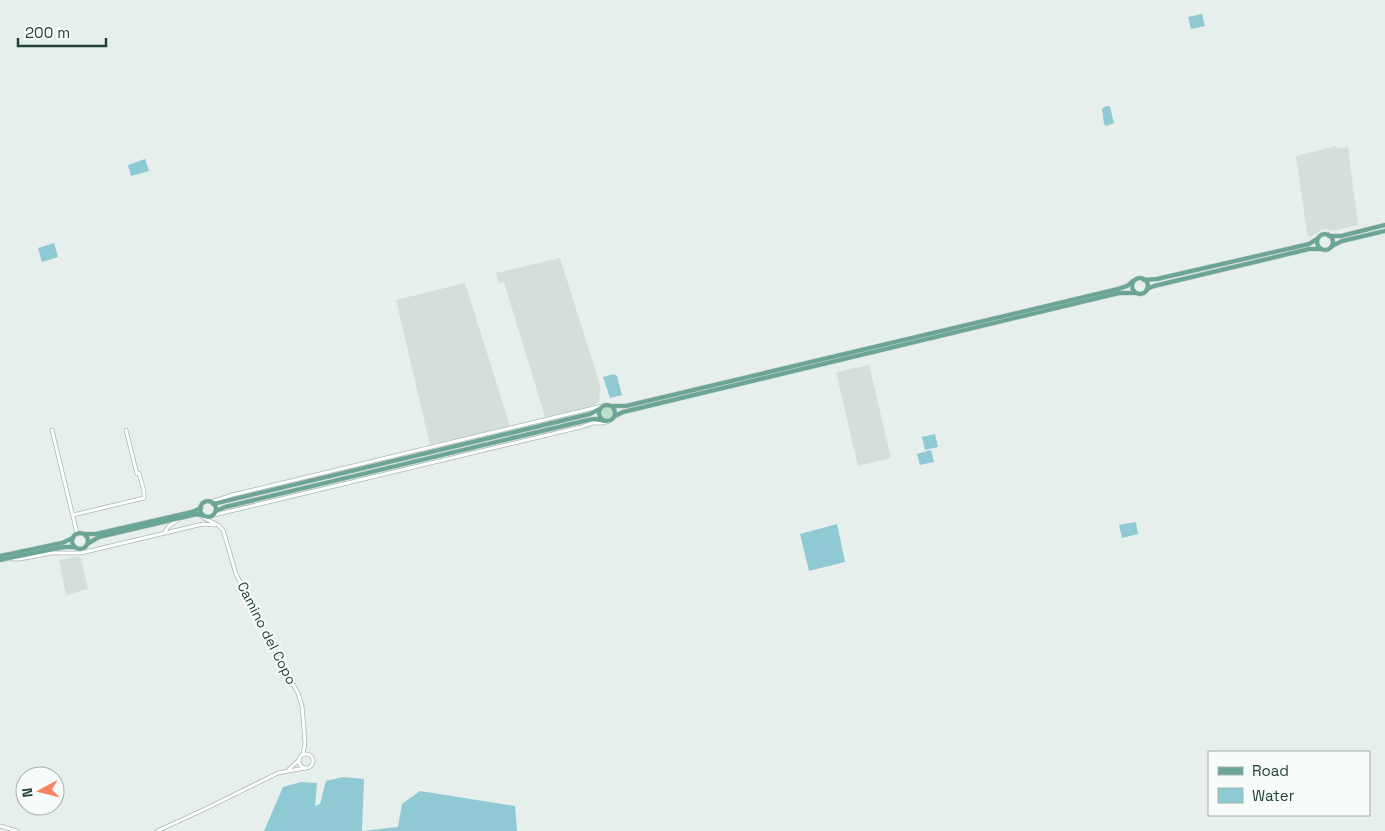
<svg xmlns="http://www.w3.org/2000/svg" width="1385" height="831" viewBox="0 0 1385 831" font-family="'Space Grotesk',sans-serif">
	<rect width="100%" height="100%" fill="#e6efeb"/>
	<g fill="#d4dfda">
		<path d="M1336 146 1337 149 1348 147 1358 225 1333 231 1325 229 1319 231 1317 233 1310 237 1307 233 1296 156Z"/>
		<path d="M560 258 600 385 599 402 594 405 584 408 545 417 504 282 499 283 496 273Z"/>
		<path d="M465 283 510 426 430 445 396 300Z"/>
		<path d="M869 365 891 458 858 466 836 372Z"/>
		<path d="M78 556 80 557 81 559 88 589 66 595 59 560Z"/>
	</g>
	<circle fill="#bfe0c8" cx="607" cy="413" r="7"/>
	<g fill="#8ec9d4">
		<path d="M1202 14 1205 26 1191 29 1188 17Z"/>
		<path d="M1108 106 1110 107 1114 123 1106 126 1104 124 1102 109 1104 107Z"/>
		<path d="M145 159 149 171 131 176 128 165Z"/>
		<path d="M54 243 58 257 42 262 38 248Z"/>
		<path d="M614 374 617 376 622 395 610 398 603 377Z"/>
		<path d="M935 434 938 447 925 450 922 437Z"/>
		<path d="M931 450 934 462 920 465 917 454Z"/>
		<path d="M1136 522 1138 534 1122 538 1119 525Z"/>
		<path d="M837 524 845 562 809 571 800 534Z"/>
		<path d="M343 777 364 779 362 831 398 827 402 804 420 791 515 806 517 831H264L283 787 301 782 317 783 315 806 320 804 326 781Z"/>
	</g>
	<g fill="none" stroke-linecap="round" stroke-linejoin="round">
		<defs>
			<g id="minor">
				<path d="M52 430 77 533"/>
				<path d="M211 502 232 495 602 406"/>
				<path d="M73 515 144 498V491L139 473 137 474 126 430"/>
				<path d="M214 515 581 427 593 423H603L609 421"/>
				<path d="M202 517 218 525 223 530 236 574 285 671 298 693 302 706 304 729 305 744 303 754"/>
				<path d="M164 533 169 526 179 519"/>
				<path d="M10 559H20L52 553H81L203 524 215 525"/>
				<circle cx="306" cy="761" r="7"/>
				<path d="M288 770 299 760"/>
				<path d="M0 826 17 831"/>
				<path d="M157 831 203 810 278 773 305 768"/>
			</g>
			<g id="major">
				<circle cx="1325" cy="242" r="8"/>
				<path d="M1329 236H1341L1385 225"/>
				<path d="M1332 246 1342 241 1385 231"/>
				<circle cx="1140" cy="286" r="8"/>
				<path d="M1144 280 1157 279 1309 244 1317 239"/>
				<path d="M1147 289 1154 286 1309 249H1320"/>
				<circle cx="607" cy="413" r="8"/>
				<path d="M613 406H626L1118 289 1127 286 1133 281"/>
				<path d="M615 416 623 412 1119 293H1135"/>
				<circle cx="208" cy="509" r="8"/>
				<path d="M213 504 590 414 601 408"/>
				<path d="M216 511 225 507 588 420 595 419 605 421"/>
				<circle cx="80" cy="541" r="8"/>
				<path d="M84 534H96L192 512 201 508"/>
				<path d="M87 544 99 537 197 514 204 516"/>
				<path d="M0 556 62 543 73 538"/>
				<path d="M0 560 64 547H75"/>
			</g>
		</defs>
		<use href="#minor" stroke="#a8b8b2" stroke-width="4.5"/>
		<use href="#major" stroke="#c2cac8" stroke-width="5"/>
		<use href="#minor" stroke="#fff" stroke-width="3"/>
		<use href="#major" stroke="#6aa596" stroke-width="4"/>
	</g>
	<g text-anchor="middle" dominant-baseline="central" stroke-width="4.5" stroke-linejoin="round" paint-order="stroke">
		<g font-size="14" fill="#24423a" stroke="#f7fbf9">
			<text transform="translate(267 633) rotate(63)">Camino del Copo</text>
		</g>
	</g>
	<rect x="1208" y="751" width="162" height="65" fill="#f7fbf9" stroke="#a3b1ad"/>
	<rect x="1218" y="767" width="25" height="8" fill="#6aa596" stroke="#a3b1ad"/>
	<text x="1252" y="776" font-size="15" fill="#24423a">Road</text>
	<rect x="1218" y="788" width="25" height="15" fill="#8ec9d4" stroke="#a3b1ad"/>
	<text x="1252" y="801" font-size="15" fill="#24423a">Water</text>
	<g transform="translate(40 791) rotate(263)"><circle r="24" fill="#f7fbf9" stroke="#a3b1ad"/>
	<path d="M0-4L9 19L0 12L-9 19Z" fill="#f4845f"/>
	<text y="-8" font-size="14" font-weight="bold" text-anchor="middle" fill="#24423a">N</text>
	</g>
	<path d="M18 38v8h88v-8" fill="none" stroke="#24423a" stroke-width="2.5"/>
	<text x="25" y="38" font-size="15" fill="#24423a" stroke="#f7fbf9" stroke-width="4" paint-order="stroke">200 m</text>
</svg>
